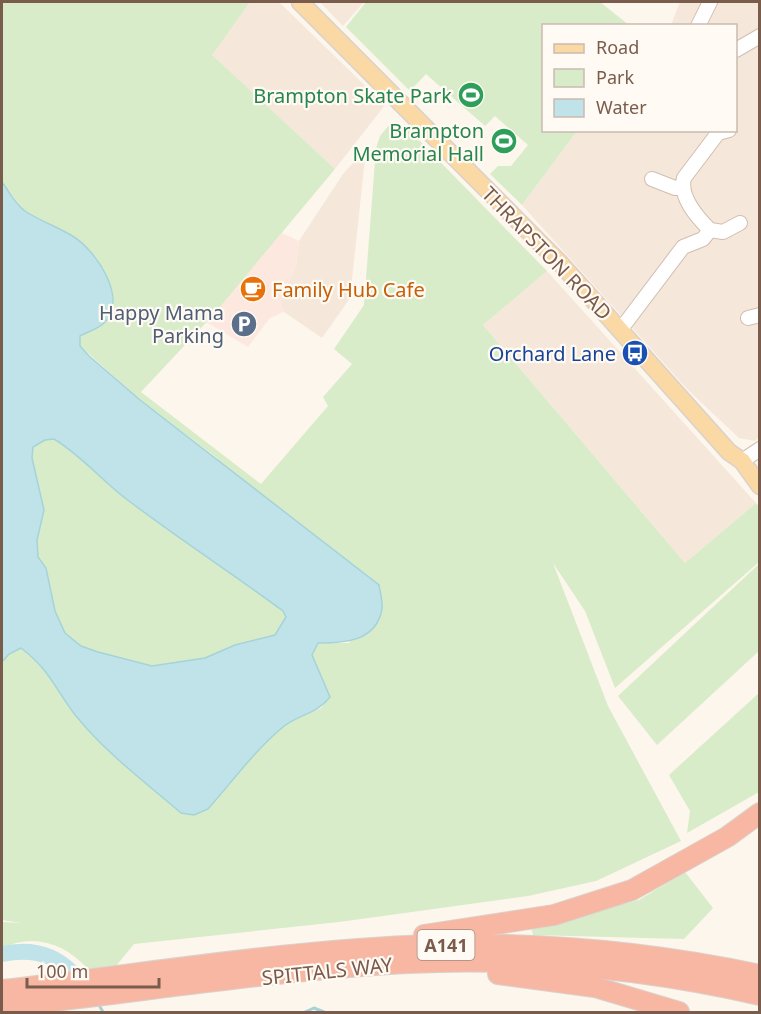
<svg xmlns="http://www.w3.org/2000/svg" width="761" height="1014" viewBox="0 0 761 1014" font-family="'Noto Sans',sans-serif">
	<rect width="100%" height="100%" fill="#fdf6ec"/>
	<g fill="#f5e8da">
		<path d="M250 2H279L385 105 335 169 211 55Z"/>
		<path d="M320 2H364L343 26Z"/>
		<path d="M680 2H759V437L755 441 739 438 687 389 522 205 577 131 736 130V26L671 25Z"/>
		<path d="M366 149 350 298 322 338 284 312 280 302 296 266 299 241 343 174Z"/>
		<path d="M547 271 756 503 685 563 483 325Z"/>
	</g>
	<path fill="#fde8e0" d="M282 233 299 241 296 266 280 302 284 312 270 318 248 347 206 322Z"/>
	<g fill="#d8ecc9">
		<path d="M2 2H250L212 55 335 169 214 314 141 392 261 484 328 406 323 397 352 364 334 349 364 305 376 148 380 136 390 124 400 125 412 133 547 271 483 325 685 563 756 503 759 507V562L615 688 585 611 553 563 608 706 681 841 596 881 528 896 339 922 134 944 116 966 88 969C64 943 34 933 2 948V922L21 923 2 920V662L9 654 21 648C51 672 54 688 76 716 106 753 145 782 181 813L286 724 321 708 329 698 312 655 318 643H350L217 458 140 400 80 346V336L91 331 74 237 23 210 2 182Z"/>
		<path d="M366 2H600L629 25 544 26V130L577 131 522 205 490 174 498 166H511L528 145 495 116 485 126 426 74 410 91 346 27Z"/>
		<path d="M54 439C81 456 103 482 129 501 179 539 232 573 283 611L286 617 275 635 235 645 205 658 152 666 98 652 81 646 65 633 55 611 46 568 38 557 37 540 44 510 32 458 33 447 45 440Z"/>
		<path d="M759 564V651L657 745 618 696Z"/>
		<path d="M759 693V792L687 833 690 811 669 775Z"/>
		<path d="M685 872 713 908 684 939 533 935 531 927 639 900Z"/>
	</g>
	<path fill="#bfe3e8" stroke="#a5d3da" stroke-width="1.5" fill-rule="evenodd" d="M2 182C9 191 15 204 25 211 40 221 58 227 74 237 96 251 129 299 104 323 98 329 87 332 80 336V346L89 356 140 400 379 585C380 592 383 602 382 609 376 642 344 643 318 643L312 655 330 697C316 715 299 714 283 727 255 750 232 782 208 809L194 815 181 813C145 782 106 753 76 716 55 689 50 670 21 648L9 654 2 662ZM54 439C81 455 103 482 129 501 179 539 232 573 283 611L286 617 275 635 235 645 205 658 152 666 98 652 81 646 65 633 55 611 46 568 38 557 37 540 44 510 32 458 33 447 45 440Z"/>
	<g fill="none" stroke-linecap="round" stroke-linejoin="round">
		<g stroke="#a5d3da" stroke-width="3">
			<path d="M99 1005 103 1012"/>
			<path d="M305 1012 314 1008 324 1012"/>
		</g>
		<path stroke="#bfe3e8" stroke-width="16" d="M2 954C39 946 63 958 86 988"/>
		<defs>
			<g id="minor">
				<path d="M698 26 710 2"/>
				<path d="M736 50 760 36"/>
				<path d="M652 179 675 188 681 187"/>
				<path d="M710 230 723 232 740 223"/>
				<path d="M748 318 760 315"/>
				<path d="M621 329 683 247 703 239 710 230C697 217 679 197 684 178L718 133 729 130"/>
				<path d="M742 461 760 449"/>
			</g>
			<path id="major" d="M300 2 561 264 729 452 742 461 760 486"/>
			<g id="highway">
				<path d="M424 935 554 915 632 890 727 837 760 813"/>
				<path d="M498 974 595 987 679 1012"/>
				<path d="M2 990C144 974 287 950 430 945 541 942 652 952 760 975"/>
				<path d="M2 1007C136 993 273 970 408 963 526 957 645 969 760 995"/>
			</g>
		</defs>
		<use href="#minor" stroke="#d1beb0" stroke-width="16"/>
		<use href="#major" stroke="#dad1cd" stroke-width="19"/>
		<use href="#highway" stroke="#dad1cd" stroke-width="22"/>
		<use href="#minor" stroke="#fff" stroke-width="14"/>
		<use href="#major" stroke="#fbd9a5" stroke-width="16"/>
		<use href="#highway" stroke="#f7b7a3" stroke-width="20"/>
	</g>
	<defs>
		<symbol id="stadium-disc" viewBox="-11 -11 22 22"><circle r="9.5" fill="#2e9e5b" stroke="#fffaf3"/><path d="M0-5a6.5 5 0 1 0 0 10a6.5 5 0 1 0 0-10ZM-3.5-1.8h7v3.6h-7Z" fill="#fff"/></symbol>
		<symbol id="cafe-disc" viewBox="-11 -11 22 22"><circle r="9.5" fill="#e8710a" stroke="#fffaf3"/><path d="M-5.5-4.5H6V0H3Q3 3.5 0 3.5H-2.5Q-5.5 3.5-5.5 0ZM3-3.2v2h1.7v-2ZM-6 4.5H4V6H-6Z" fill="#fff"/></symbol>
		<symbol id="parking-disc" viewBox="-11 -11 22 22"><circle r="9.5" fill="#5c6f8a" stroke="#fffaf3"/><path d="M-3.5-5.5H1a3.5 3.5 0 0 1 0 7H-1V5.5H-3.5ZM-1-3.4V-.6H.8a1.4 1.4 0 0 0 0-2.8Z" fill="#fff"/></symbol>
		<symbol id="bus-disc" viewBox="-11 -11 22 22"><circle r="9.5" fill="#1a4fb4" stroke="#fffaf3"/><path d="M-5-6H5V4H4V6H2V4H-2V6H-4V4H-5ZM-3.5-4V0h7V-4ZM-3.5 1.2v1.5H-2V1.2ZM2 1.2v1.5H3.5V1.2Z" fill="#fff"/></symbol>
	</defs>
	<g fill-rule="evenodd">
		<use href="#stadium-disc" x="456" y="80" width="30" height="30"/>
		<use href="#stadium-disc" x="489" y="126" width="30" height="30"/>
		<use href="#cafe-disc" x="238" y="274" width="30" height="30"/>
		<use href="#parking-disc" x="229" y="309" width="30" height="30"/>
		<use href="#bus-disc" x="620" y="338" width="30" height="30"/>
	</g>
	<g text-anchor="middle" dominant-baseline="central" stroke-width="4.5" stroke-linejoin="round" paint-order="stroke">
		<rect fill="#fffaf3" stroke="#a28b7f" stroke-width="1.5" x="417.5" y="930" width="57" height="30" rx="4.5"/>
		<g font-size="18" font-weight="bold" fill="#7a5c4d">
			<text x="446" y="945">A141</text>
		</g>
		<g font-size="20" fill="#27864d" stroke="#fffaf3" text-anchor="end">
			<text x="452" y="95">Brampton Skate Park</text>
			<text x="484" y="130">Brampton<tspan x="484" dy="23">Memorial Hall</tspan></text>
		</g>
		<g font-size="20" fill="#7a5c4d" stroke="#fffaf3">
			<text transform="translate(547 253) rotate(46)">THRAPSTON ROAD</text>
			<text transform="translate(327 971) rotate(-6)">SPITTALS WAY</text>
		</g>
		<g font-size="20" fill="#c56008" stroke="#fffaf3" text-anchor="start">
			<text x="272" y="289">Family Hub Cafe</text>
		</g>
		<g font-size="20" fill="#4e5e75" stroke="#fffaf3" text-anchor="end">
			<text x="224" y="312">Happy Mama<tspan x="224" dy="23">Parking</tspan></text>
		</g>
		<g font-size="20" fill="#164399" stroke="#fffaf3" text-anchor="end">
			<text x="616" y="353">Orchard Lane</text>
		</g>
	</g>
	<rect width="761" height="1014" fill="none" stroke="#7a5c4d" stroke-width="6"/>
	<rect x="542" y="24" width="195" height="108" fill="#fffaf3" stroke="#cabbb1" stroke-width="1.5"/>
	<rect x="554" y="44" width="30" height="9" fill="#fbd9a5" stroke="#cabbb1" stroke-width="1.5"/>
	<text x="596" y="54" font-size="18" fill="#7a5c4d">Road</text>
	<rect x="554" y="69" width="30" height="18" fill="#d8ecc9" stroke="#cabbb1" stroke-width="1.5"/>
	<text x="596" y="84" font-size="18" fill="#7a5c4d">Park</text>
	<rect x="554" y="99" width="30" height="18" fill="#bfe3e8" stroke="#cabbb1" stroke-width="1.5"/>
	<text x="596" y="114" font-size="18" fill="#7a5c4d">Water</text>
	<path d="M27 978v9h132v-9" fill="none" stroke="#7a5c4d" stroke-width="3"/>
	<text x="36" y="978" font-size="18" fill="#7a5c4d" stroke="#fffaf3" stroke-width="4.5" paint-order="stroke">100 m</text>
</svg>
